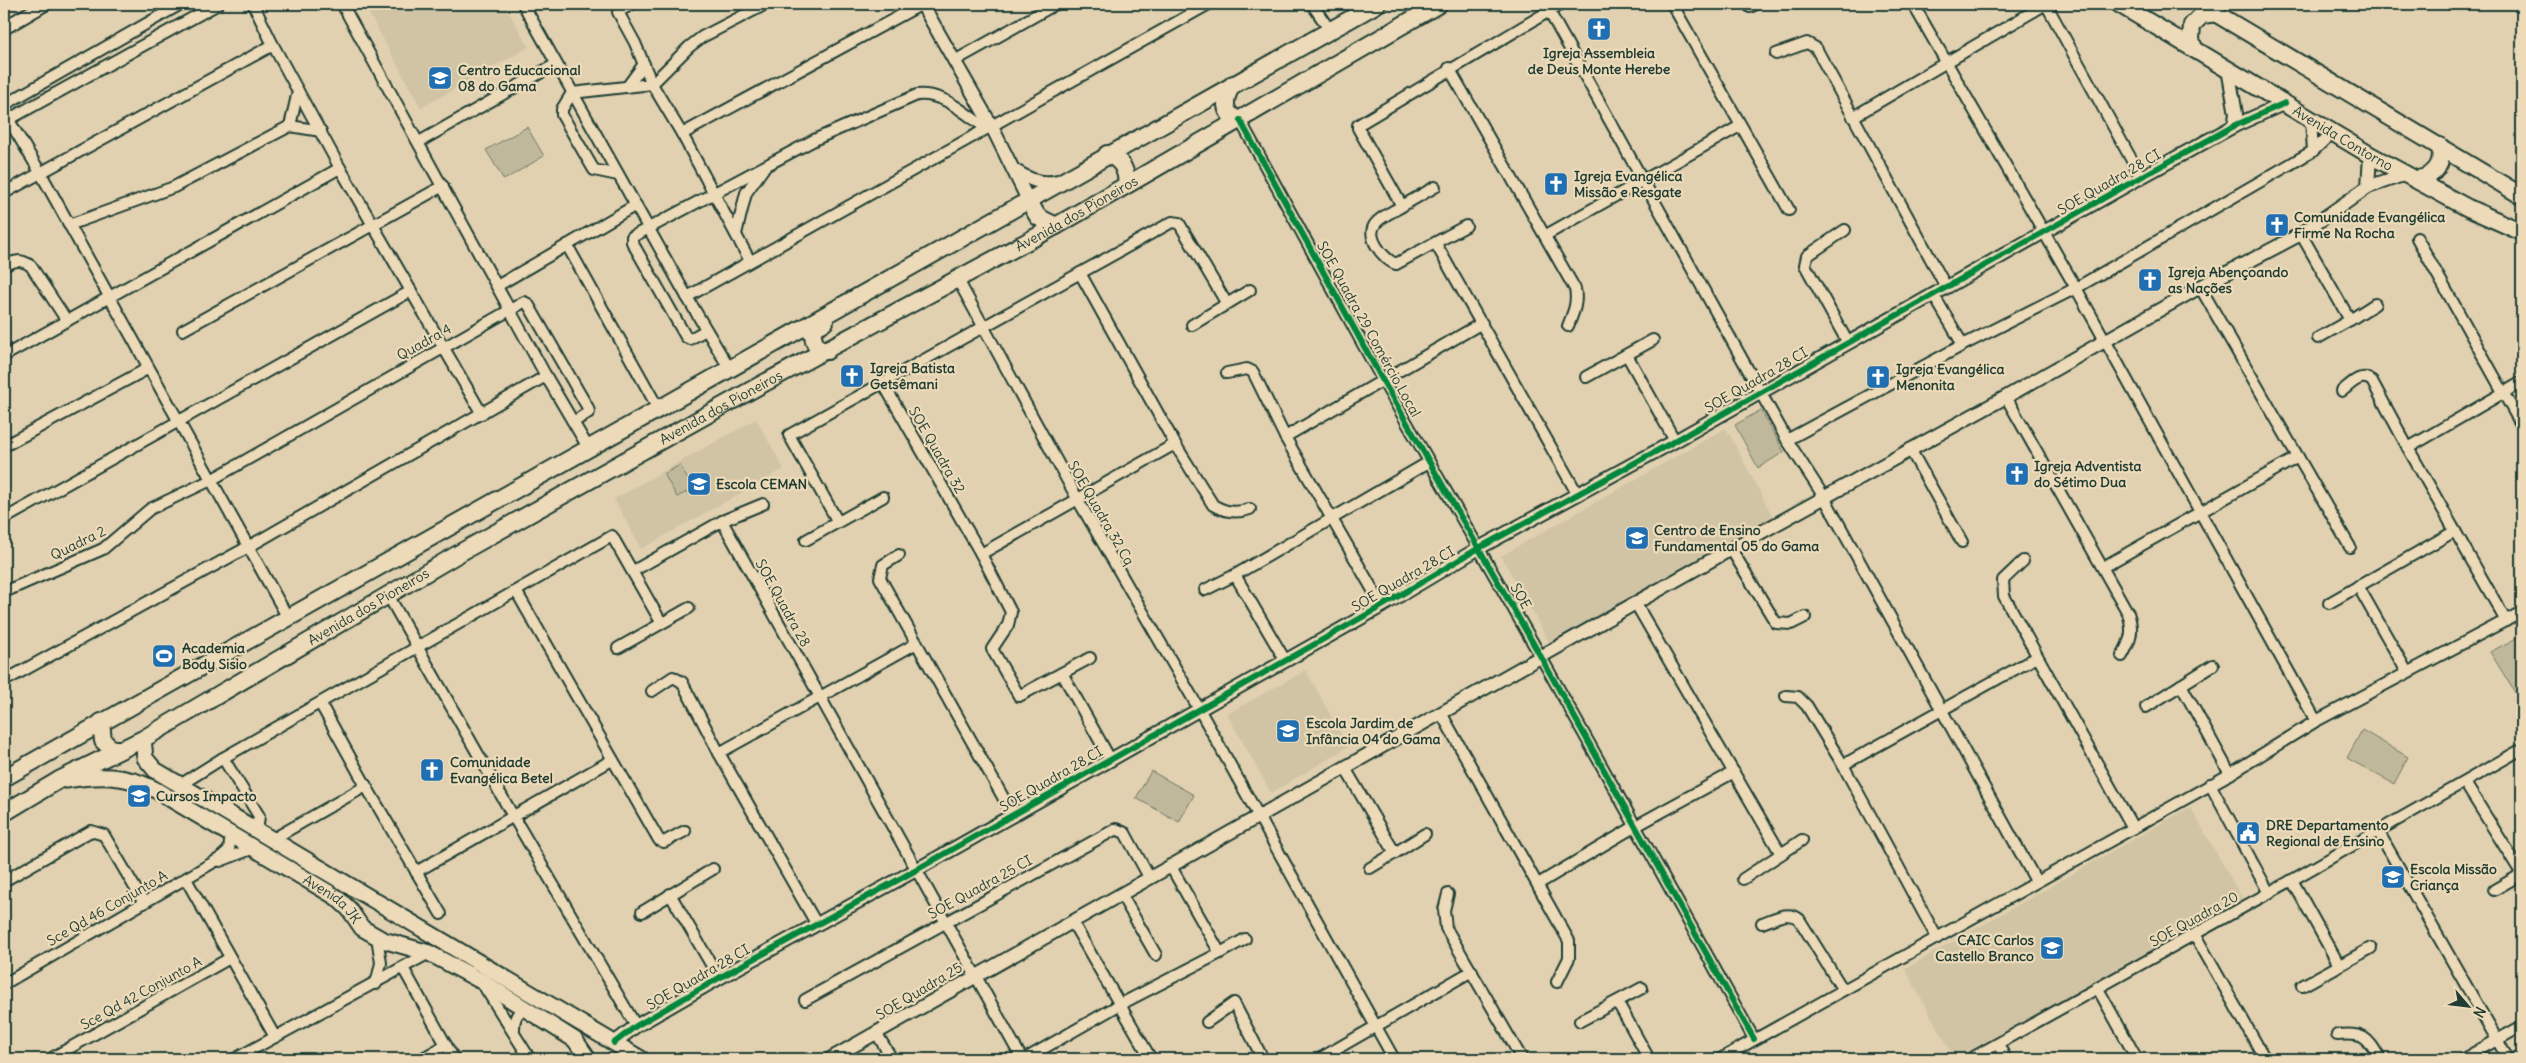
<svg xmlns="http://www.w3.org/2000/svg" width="2526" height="1063" viewBox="0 0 2526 1063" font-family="Delius,sans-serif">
	<rect width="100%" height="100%" fill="#e1d1b0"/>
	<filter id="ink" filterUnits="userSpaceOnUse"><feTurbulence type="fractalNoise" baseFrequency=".02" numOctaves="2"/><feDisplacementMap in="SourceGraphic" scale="10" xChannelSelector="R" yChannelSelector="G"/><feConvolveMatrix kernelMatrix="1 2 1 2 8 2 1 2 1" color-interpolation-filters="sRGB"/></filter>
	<g filter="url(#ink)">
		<g fill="#d0c4a5">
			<path d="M364 4H504L529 47 421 108Z"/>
			<path d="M756 419 784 469 641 549 614 499Z"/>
			<path d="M1726 428 1774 519 1551 645 1501 556Z"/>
			<path d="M1306 670 1348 747 1271 793 1227 714Z"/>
			<path d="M2190 807 2244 901 2220 915 2214 910 2197 920 2201 927 1962 1059H1955L1905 969Z"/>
		</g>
		<g fill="#c0b89b" stroke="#707a68">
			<path d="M527 127 544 156 504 180 486 150Z"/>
			<path d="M1761 410 1784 452 1758 468 1735 425Z"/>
			<path d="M680 465 693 489 677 497 664 474Z"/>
			<path d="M2522 635V704L2490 652Z"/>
			<path d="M2362 730 2408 757 2394 784 2347 758Z"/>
			<path d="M1151 771 1194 795 1179 822 1136 798Z"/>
		</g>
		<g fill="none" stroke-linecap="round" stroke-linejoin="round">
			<defs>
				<g id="minor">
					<path d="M342 4 546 376 589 449"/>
					<path d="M523 4 687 297"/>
					<path d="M632 4 618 12 635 43 652 84 682 134"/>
					<path d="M1312 4 1329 29"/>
					<path d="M1545 4 1787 440 1824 497 2036 881"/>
					<path d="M1672 4 1789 210"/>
					<path d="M1913 4 2076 288 2316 721"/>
					<path d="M1750 7 1756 4"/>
					<path d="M1776 54 1807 43 1816 48 1946 287"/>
					<path d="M956 60 1056 4"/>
					<path d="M1449 68 1575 289C1578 303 1573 313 1568 326"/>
					<path d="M627 87 644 64"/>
					<path d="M4 105 181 4"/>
					<path d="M4 112 40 172 288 618"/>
					<path d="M1853 117 2046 4 2141 177"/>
					<path d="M1240 120 1383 381 1541 657 1754 1039"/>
					<path d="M2311 120 2313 151 2332 133"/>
					<path d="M4 122 218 4"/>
					<path d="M290 126 298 91"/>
					<path d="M419 142 556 64"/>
					<path d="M340 168 411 291"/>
					<path d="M618 175 594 170 562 115V109L572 93 652 84 689 47 702 37 766 4"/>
					<path d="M4 193 273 45 253 4"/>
					<path d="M1402 206 1435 187"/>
					<path d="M69 225 174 187 290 126 321 131"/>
					<path d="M1466 226 1396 264C1384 260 1364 236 1376 223 1382 216 1394 211 1402 206L1358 128V125L1561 4"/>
					<path d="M1845 230 1807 256 1805 265 1848 343"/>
					<path d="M736 234 746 193 763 169"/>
					<path d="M2301 234 2350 320 2318 338"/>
					<path d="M1546 235 1740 126"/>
					<path d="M2417 238 2522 426"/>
					<path d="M1436 244 1578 495"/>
					<path d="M567 245 658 408"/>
					<path d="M750 261 682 134 922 4"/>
					<path d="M4 266C15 260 21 259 31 266L67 321"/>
					<path d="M1080 273 1175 444 1213 505C1225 512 1236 514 1250 509"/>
					<path d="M958 280 1078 500 1199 709 1394 1059"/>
					<path d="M497 286 636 205"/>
					<path d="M2200 287 2350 547"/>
					<path d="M1933 294 1963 345"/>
					<path d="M2350 320 2375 304"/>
					<path d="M1192 325 1250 290"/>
					<path d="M183 330 443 186"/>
					<path d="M706 330 690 339 686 337 632 242V237L816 139 917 95C943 92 964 113 986 128"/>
					<path d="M1627 355 1675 441"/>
					<path d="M4 356 340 168 273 45"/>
					<path d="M729 368 687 297 1209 4"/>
					<path d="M1227 373 1247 369 1253 372 1285 437 1382 606"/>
					<path d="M1586 377 1653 340"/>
					<path d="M883 383 981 554 1011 612 1008 625 992 649 1019 696 1090 658"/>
					<path d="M2342 391C2351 384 2361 372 2372 381L2408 448"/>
					<path d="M2006 397 2128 613C2134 631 2131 640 2122 656"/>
					<path d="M1285 437 1482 323"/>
					<path d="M1787 440 1963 345 2076 288 2313 151"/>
					<path d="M4 446 147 369"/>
					<path d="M1910 449 1962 542"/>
					<path d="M4 519 411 291 482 414"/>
					<path d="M722 521 1022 1059"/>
					<path d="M838 522 789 435 1172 222 1179 223 1227 304"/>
					<path d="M806 540 883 497"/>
					<path d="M1731 549 1776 623 1791 624 1805 617"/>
					<path d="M981 554 1175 444"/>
					<path d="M899 555 883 565 880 578 1013 815"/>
					<path d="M2023 561 2003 580 2004 596 2133 828"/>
					<path d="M2103 567 2298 457"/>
					<path d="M633 571 722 521 763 504"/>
					<path d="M2358 586 2407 672"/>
					<path d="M1205 590 1235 575"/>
					<path d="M516 591 659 840 664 842 685 831"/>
					<path d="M4 592 103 549 150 509 211 480 524 302 528 304 588 408 589 412 575 421"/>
					<path d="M388 595 513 816 636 1026"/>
					<path d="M2329 603 2455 531"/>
					<path d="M1636 604 1781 854 1802 840"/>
					<path d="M2506 621 2408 448 2522 382"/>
					<path d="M618 648 689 608"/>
					<path d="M1285 660 1235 575 1429 462"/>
					<path d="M1062 673 1110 759"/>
					<path d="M4 681 248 547 546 376"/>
					<path d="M2181 685 2230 774"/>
					<path d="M652 691 673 677 682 682 719 753 817 925"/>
					<path d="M1786 696 1798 697 1807 706 1843 765"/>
					<path d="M2146 707 2213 665"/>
					<path d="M1441 713 1569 941V958L1557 982"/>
					<path d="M719 753 917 643"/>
					<path d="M1345 768 1395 853 1425 834"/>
					<path d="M2465 783 2522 874"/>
					<path d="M2210 784 2269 893"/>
					<path d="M180 785 223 758"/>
					<path d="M366 786 441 914"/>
					<path d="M257 831 259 816 223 758 612 536 661 622"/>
					<path d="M2378 831 2508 1059"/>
					<path d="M271 840 366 786 320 703"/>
					<path d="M220 861 254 848"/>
					<path d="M1170 865 1220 953 1245 939"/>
					<path d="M1370 868 1395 853"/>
					<path d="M416 872 612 760"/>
					<path d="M186 879 275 1037"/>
					<path d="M1743 879 1781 854"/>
					<path d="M2292 880 2339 965"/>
					<path d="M4 881 91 831 104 835 144 903"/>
					<path d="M1538 884 1634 827 1734 772"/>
					<path d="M2494 890 2522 874"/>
					<path d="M670 894 719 978"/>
					<path d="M1121 894 1156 955"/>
					<path d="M1448 894 1444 910 1446 928 1522 1059"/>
					<path d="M642 912 713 869"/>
					<path d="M1073 923 1151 1059"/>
					<path d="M1762 923C1774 919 1788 910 1799 919L1843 990"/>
					<path d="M2195 935 2265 1059"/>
					<path d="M1937 938 1843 765 2037 657"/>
					<path d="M403 968 446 1045"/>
					<path d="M4 984 219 859 229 850 231 834"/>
					<path d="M376 984 381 963 377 937"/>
					<path d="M484 986 530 1059"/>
					<path d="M2302 986 2371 948"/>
					<path d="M2097 987 2137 1059"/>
					<path d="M805 1000 1116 829 1125 833 1149 877"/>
					<path d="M1618 1003 1649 1059"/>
					<path d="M1580 1021 1642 988"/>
					<path d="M1207 1022 1234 1003 1263 1059"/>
					<path d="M514 1030C514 1019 516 1013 525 1009"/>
					<path d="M877 1034 892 1059"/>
					<path d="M2337 1035C2363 1033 2367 1036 2380 1059"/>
					<path d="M1998 1044 2006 1059"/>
					<path d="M50 1059 230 958"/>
					<path d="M235 1059 429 953"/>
					<path d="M421 1059 446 1045 454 1059"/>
					<path d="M1025 1059 1119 1005 1220 953"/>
					<path d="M1319 1059 1472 971"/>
					<path d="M1720 1059 2230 774 2316 721 2522 612"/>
					<path d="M1970 1059 2292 880 2522 749"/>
					<path d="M2463 1059 2522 1026"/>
				</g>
				<g id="tertiary">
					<path d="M922 4 991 125 1028 200"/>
					<path d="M4 28 45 4"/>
					<path d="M2228 69 2236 114 2234 126"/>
					<path d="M1014 170C1030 180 1040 185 1058 181"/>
					<path d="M2368 187 2370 155"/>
					<path d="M614 1043 636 1026 719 978 916 870 1382 606 1479 548 1675 441 2141 177 2234 126 2285 103"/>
					<path d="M830 1059 1731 549 2006 397 2200 287 2301 234 2368 187 2406 174"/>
				</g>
				<g id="secondary">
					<path d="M143 739 145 758 155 770 641 1059"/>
					<path id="s1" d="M66 780C98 775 124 774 154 789L336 897 349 909 362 928 383 940 429 953 481 981 575 1040 588 1059"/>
				</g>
				<g id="primary">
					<path id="s2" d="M2119 4 2370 155 2468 208 2522 232"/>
					<path d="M2200 4 2522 196"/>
					<path d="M2194 49 2191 39 2192 25 2202 15 2217 13"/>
					<path d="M1233 84C1224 98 1221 114 1240 120"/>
					<path d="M1107 154C1122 160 1126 169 1127 184"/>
					<path d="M2418 179C2435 176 2444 164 2440 146"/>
					<path d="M1028 200 1038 217 1056 226"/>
					<path d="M825 322 812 329 814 341 817 347 827 351"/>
					<path d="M101 722 103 741 112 749H121"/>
					<path d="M4 778 1377 4"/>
					<path id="s3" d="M4 813 59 780 143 739 463 551 755 388 1056 226 1439 4"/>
				</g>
			</defs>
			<use href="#minor" stroke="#1f3d34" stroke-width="14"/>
			<use href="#tertiary" stroke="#1f3d34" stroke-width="16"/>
			<use href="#secondary" stroke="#1f3d34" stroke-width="19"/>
			<use href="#primary" stroke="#1f3d34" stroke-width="20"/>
			<use href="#minor" stroke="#eddab8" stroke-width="10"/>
			<use href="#tertiary" stroke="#eddab8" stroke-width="12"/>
			<use href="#secondary" stroke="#eddab8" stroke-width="15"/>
			<use href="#primary" stroke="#eddab8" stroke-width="16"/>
			<defs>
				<g id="cycleway">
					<path d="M1240 120 1383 381 1541 657 1754 1039"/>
					<path d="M614 1043 636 1026 719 978 916 870 1382 606 1479 548 1675 441 2141 177 2234 126 2285 103"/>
				</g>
			</defs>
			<use href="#cycleway" stroke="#eddab8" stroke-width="9"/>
			<use href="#cycleway" stroke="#00873e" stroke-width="6"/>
		</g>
	</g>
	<defs>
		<symbol id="church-square" viewBox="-11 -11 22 22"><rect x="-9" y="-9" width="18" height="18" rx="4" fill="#1f6fb2" stroke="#eddab8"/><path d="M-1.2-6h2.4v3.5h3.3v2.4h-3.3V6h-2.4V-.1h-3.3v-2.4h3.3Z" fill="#fff"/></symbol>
		<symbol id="school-square" viewBox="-11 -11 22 22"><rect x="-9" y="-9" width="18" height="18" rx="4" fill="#1f6fb2" stroke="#eddab8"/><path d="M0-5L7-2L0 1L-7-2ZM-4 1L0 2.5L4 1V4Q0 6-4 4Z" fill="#fff"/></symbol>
		<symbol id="stadium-square" viewBox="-11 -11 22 22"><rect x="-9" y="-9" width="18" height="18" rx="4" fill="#1f6fb2" stroke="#eddab8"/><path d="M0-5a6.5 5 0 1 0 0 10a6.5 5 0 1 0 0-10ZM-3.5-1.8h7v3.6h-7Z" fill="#fff"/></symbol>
		<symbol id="civic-square" viewBox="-11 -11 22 22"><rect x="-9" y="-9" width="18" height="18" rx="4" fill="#1f6fb2" stroke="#eddab8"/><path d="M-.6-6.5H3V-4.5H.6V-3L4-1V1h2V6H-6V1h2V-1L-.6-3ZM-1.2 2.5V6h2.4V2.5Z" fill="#fff"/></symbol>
	</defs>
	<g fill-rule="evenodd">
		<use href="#church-square" x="1585" y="15" width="28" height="28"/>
		<use href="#school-square" x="426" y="64" width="28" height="28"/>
		<use href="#church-square" x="1542" y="170" width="28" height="28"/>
		<use href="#church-square" x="2263" y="211" width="28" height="28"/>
		<use href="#church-square" x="2136" y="266" width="28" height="28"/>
		<use href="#church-square" x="838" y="362" width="28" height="28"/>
		<use href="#church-square" x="1864" y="363" width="28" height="28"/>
		<use href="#church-square" x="2003" y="460" width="28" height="28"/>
		<use href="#school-square" x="685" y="470" width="28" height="28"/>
		<use href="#school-square" x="1623" y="524" width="28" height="28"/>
		<use href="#stadium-square" x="150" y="642" width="28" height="28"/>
		<use href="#school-square" x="1274" y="717" width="28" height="28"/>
		<use href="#church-square" x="418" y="756" width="28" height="28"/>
		<use href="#school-square" x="125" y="782" width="28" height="28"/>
		<use href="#civic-square" x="2234" y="819" width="28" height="28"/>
		<use href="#school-square" x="2379" y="863" width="28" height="28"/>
		<use href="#school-square" x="2038" y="934" width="28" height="28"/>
	</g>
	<g text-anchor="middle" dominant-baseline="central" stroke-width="4.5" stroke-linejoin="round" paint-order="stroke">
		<g font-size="14" font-weight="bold" fill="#1f3d34" stroke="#eddab8" text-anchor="start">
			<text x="1599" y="53" text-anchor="middle">Igreja Assembleia<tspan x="1599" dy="16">de Deus Monte Herebe</tspan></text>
			<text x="458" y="70">Centro Educacional<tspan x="458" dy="16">08 do Gama</tspan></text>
			<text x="1574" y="176">Igreja Evangélica<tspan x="1574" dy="16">Missão e Resgate</tspan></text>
			<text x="2294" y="217">Comunidade Evangélica<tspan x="2294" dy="16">Firme Na Rocha</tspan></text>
			<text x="2168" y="272">Igreja Abençoando<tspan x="2168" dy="16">as Nações</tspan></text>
			<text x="870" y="368">Igreja Batista<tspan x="870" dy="16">Getsêmani</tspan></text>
			<text x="1896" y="369">Igreja Evangélica<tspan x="1896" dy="16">Menonita</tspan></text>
			<text x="2034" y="466">Igreja Adventista<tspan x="2034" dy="16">do Sétimo Dua</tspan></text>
			<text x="716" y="484">Escola CEMAN</text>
			<text x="1654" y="530">Centro de Ensino<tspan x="1654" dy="16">Fundamental 05 do Gama</tspan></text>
			<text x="182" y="648">Academia<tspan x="182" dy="16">Body Sisio</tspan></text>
			<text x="1306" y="723">Escola Jardim de<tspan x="1306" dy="16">Infância 04 do Gama</tspan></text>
			<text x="450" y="762">Comunidade<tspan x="450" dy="16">Evangélica Betel</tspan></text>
			<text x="156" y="796">Cursos Impacto</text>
			<text x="2266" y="825">DRE Departamento<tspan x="2266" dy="16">Regional de Ensino</tspan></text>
			<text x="2410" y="869">Escola Missão<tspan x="2410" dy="16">Criança</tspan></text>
			<text x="2034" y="940" text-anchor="end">CAIC Carlos<tspan x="2034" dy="16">Castello Branco</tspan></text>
		</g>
		<g font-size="14" fill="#1f3d34" stroke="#eddab8">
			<text stroke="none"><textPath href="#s2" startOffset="261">Avenida Contorno</textPath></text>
			<text transform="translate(2109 182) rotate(-30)">SOE Quadra 28 CI</text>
			<text stroke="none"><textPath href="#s3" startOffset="1229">Avenida dos Pioneiros</textPath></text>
			<text transform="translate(1369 329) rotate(61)">SOE Quadra 29 Comércio Local</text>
			<text transform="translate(424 342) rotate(-29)">Quadra 4</text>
			<text transform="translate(1756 380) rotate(-30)">SOE Quadra 28 CI</text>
			<text stroke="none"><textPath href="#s3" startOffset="824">Avenida dos Pioneiros</textPath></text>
			<text transform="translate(937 450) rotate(60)">SOE Quadra 32</text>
			<text transform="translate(1101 513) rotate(60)">SOE Quadra 32 Cq</text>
			<text transform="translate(78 543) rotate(-26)">Quadra 2</text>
			<text transform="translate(1403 579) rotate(-30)">SOE Quadra 28 CI</text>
			<text transform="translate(1521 596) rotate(61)">SOE</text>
			<text transform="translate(783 603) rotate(61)">SOE Quadra 28</text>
			<text stroke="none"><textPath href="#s3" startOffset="419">Avenida dos Pioneiros</textPath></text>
			<text transform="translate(1051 779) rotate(-30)">SOE Quadra 28 CI</text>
			<text transform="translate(980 887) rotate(-29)">SOE Quadra 25 CI</text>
			<text stroke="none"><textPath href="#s1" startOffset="300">Avenida JK</textPath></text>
			<text transform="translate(107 908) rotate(-30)">Sce Qd 46 Conjunto A</text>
			<text transform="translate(2194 919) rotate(-29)">SOE Quadra 20</text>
			<text transform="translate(698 977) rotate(-30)">SOE Quadra 28 CI</text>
			<text transform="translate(919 991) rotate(-31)">SOE Quadra 25</text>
			<text transform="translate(141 993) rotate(-29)">Sce Qd 42 Conjunto A</text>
		</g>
	</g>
	<rect width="2526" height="1063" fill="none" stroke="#eddab8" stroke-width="20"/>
	<rect x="10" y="10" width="2506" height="1043" fill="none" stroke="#1f3d34" stroke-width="2" filter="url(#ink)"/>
	<g transform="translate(2468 1006) rotate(118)" stroke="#eddab8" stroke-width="4" paint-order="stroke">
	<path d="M0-4L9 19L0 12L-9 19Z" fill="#1f3d34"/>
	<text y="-8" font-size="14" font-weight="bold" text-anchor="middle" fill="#1f3d34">N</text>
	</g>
</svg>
